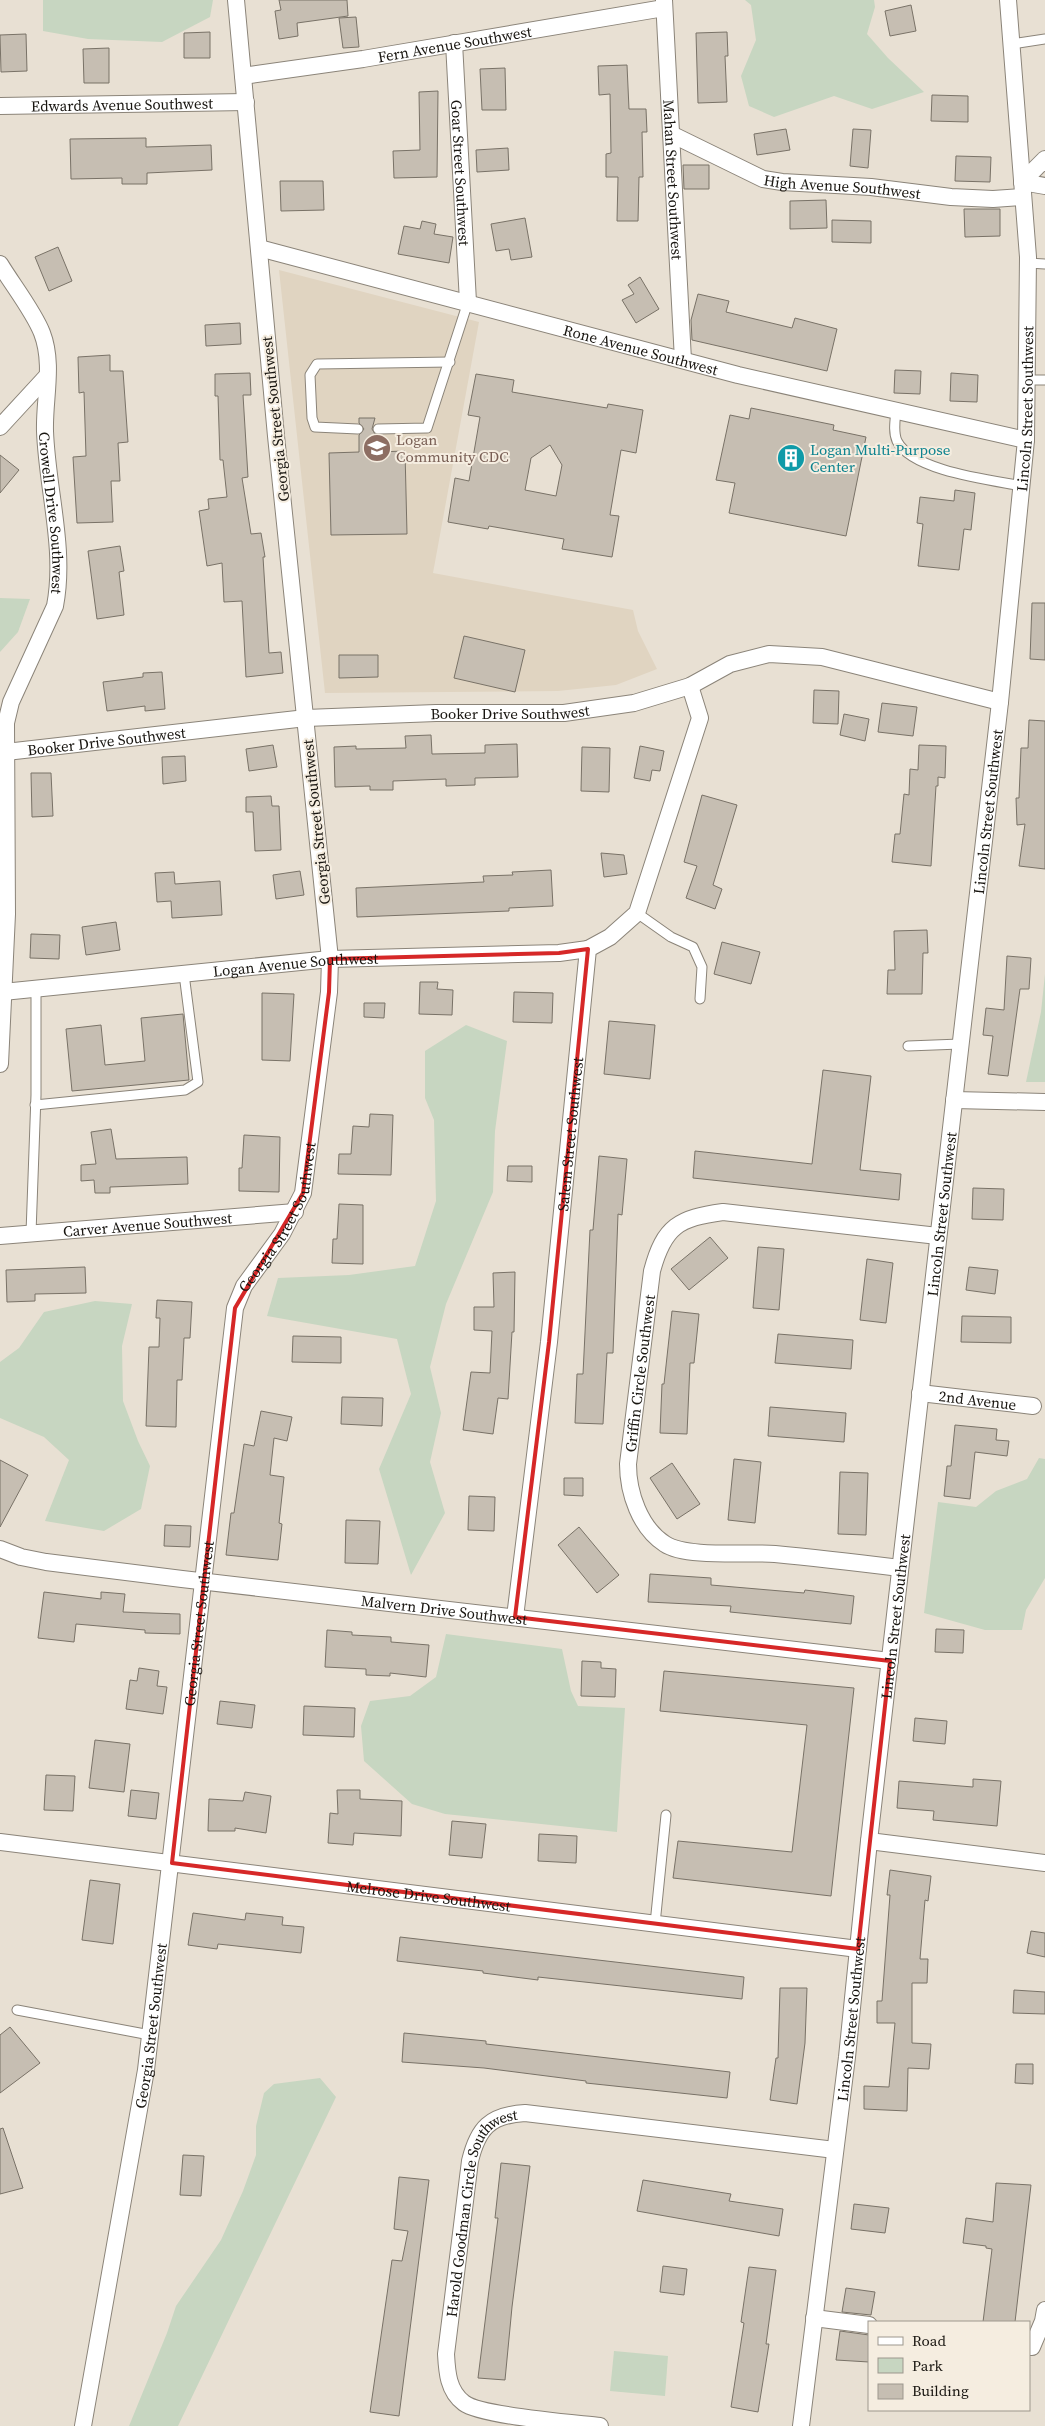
<svg xmlns="http://www.w3.org/2000/svg" width="1045" height="2426" viewBox="0 0 1045 2426" font-family="'Source Serif 4',serif">
	<rect width="100%" height="100%" fill="#e8e0d3"/>
	<path fill="#e0d4c1" d="M279 270 479 322 433 573 633 610 638 631 657 669 616 685 558 691 325 693Z"/>
	<g fill="#c7d6c1">
		<path d="M43 0H213L210 17 162 42 88 39 43 31Z"/>
		<path d="M745 0H874L875 7 867 34 888 58 924 92 872 109 834 96 774 117 749 106 741 76 756 40 751 5Z"/>
		<path d="M0 598 30 599 18 632 0 652Z"/>
		<path d="M1045 974V1082H1026L1041 1012Z"/>
		<path d="M466 1025 507 1041 495 1131 493 1192 446 1304 430 1367 441 1413 430 1462 445 1513 411 1575 379 1469 411 1394 397 1339 267 1316 278 1278 349 1275 415 1266 436 1201 434 1120 425 1098V1051Z"/>
		<path d="M95 1301 132 1304 122 1346 123 1401 138 1441 150 1466 141 1509 104 1531 45 1521 69 1460 44 1437 0 1418V1362L19 1348 44 1312Z"/>
		<path d="M1039 1458 1045 1459V1578L1026 1610 1022 1630H985L924 1613 938 1502 976 1507 996 1491 1027 1479Z"/>
		<path d="M446 1634 562 1649 571 1691 578 1706 625 1708 617 1832 445 1814 412 1804 364 1761 361 1726 370 1701 410 1696 436 1677Z"/>
		<path d="M320 2078 336 2097 178 2426H129L167 2333 176 2306 221 2240 243 2191 256 2155V2126L264 2093 274 2084Z"/>
		<path d="M614 2351 668 2356 665 2396 610 2391Z"/>
	</g>
	<g fill="#c6beb2" stroke="#797267" fill-rule="evenodd">
		<path d="M279 0H347L348 16 297 23 298 36 279 39 275 11 281 10Z"/>
		<path d="M911 5 916 31 890 36 885 11Z"/>
		<path d="M356 17 359 47 343 48 339 18Z"/>
		<path d="M210 32V58H184V33Z"/>
		<path d="M727 32 728 56H725L727 102 698 103 696 33Z"/>
		<path d="M26 34 27 71 1 72 0 35Z"/>
		<path d="M109 48V83H84L83 49Z"/>
		<path d="M627 65 629 109H646L647 132H642L643 177H639L638 221H617L618 177H606V154L611 153 610 94 599 95 598 66Z"/>
		<path d="M505 68 506 110H482L480 69Z"/>
		<path d="M438 91 437 177 394 178 393 151 420 150 419 92Z"/>
		<path d="M932 95 968 96V122L931 121Z"/>
		<path d="M786 129 790 150 757 155 754 134Z"/>
		<path d="M853 129 871 130 868 168 850 166Z"/>
		<path d="M146 138V147L211 145 212 170 147 173V184H122V178L71 179 70 139Z"/>
		<path d="M508 148 509 170 477 172 476 150Z"/>
		<path d="M956 156 991 157 990 182 955 181Z"/>
		<path d="M683 165H709V189H684Z"/>
		<path d="M280 181H323L324 210 281 211Z"/>
		<path d="M826 200 827 228 790 229V201Z"/>
		<path d="M964 209H1000V236L965 237Z"/>
		<path d="M525 218 532 257 511 260 509 249 496 251 491 224Z"/>
		<path d="M832 220 871 221V243L832 242Z"/>
		<path d="M422 221 436 224 434 234 453 237 449 263 398 254 404 226 420 229Z"/>
		<path d="M58 247 72 281 49 291 35 257Z"/>
		<path d="M640 277 659 309 636 323 622 300 634 294 628 285Z"/>
		<path d="M698 294 729 301 726 312 792 328 795 318 837 329 827 371 692 340 691 320Z"/>
		<path d="M240 323 241 344 206 346 205 325Z"/>
		<path d="M110 355V371H123L128 442 118 443 120 481H111L113 522 77 523 73 457 86 456 84 392 79 393 78 357Z"/>
		<path d="M895 370 921 371 920 394 894 393Z"/>
		<path d="M250 373 251 395H243L248 477 242 478 251 534 261 533 265 557H263L269 653 281 652 283 673 246 677 242 601 224 602 222 563 207 566 199 511 209 509 208 499 227 497 223 460H220L218 396H215V374Z"/>
		<path d="M951 373 978 375 977 402 950 401Z"/>
		<path d="M476 374 514 380 512 392 607 408 608 404 643 410 636 453 621 450 610 515 619 516 612 557 562 549 564 539 489 526 488 529 448 522 455 478 469 481 480 417 468 415ZM550 445 562 465 556 496 525 490 531 458Z"/>
		<path d="M751 408 834 425 833 430 866 437 846 536 729 513 735 483 716 480 730 415 749 419Z"/>
		<path d="M359 418H375L372 429 375 434 376 452 405 451 407 534 331 535 329 453 359 452V435L364 429 359 423Z"/>
		<path d="M0 455 19 470 0 493Z"/>
		<path d="M955 490 975 493 971 530 964 529 959 570 918 566 923 524 917 523 920 497 954 501Z"/>
		<path d="M120 546 124 571 119 572 124 615 97 619 88 551Z"/>
		<path d="M1032 603H1045V660L1030 659Z"/>
		<path d="M464 636 525 650 515 692 454 678Z"/>
		<path d="M339 655H378V677L339 678Z"/>
		<path d="M162 672 165 709 145 711V706L107 711 103 682 143 677V673Z"/>
		<path d="M814 690 839 691 838 724 813 723Z"/>
		<path d="M882 703 917 707 913 736 878 732Z"/>
		<path d="M844 714 869 719 865 741 840 735Z"/>
		<path d="M1029 720 1045 721V869L1019 866 1025 824 1017 825 1016 798H1019L1021 748H1028Z"/>
		<path d="M431 735 432 754 485 753V745L517 744 518 777 475 778V785L446 786V779L393 781V790H370V786L335 787 334 747 356 746V749L406 748 405 736Z"/>
		<path d="M273 745 277 767 249 771 246 749Z"/>
		<path d="M919 745 946 746 945 778 938 777V786H936L931 866 892 862 895 834H900L904 794 909 795 910 769 918 770Z"/>
		<path d="M640 746 664 751 660 771 652 770 650 781 634 778Z"/>
		<path d="M582 747 610 748 609 792 581 791Z"/>
		<path d="M185 756 186 781 163 784 162 757Z"/>
		<path d="M31 773H51L53 816 32 817Z"/>
		<path d="M702 795 737 805 713 885 722 889 715 909 686 898 697 866 684 862Z"/>
		<path d="M271 796 272 806H279L281 850 255 851 253 812H246V797Z"/>
		<path d="M601 853 624 855 627 874 604 877Z"/>
		<path d="M551 870 553 906 509 908V911L357 917 356 888 484 882 483 876 513 875 512 872Z"/>
		<path d="M300 871 304 895 276 899 273 875Z"/>
		<path d="M174 872 175 884 220 881 222 915 172 918 171 901 157 902 155 873Z"/>
		<path d="M116 922 120 950 86 955 82 927Z"/>
		<path d="M927 930 928 953H923L922 994H887L888 970H895L894 931Z"/>
		<path d="M31 934 60 935 59 959 30 958Z"/>
		<path d="M722 942 760 952 751 984 714 974Z"/>
		<path d="M1007 956 1031 958 1029 989H1020L1008 1076 988 1074 993 1036 983 1035 986 1008 1004 1010Z"/>
		<path d="M420 982H438L437 989 453 990 452 1015 419 1014Z"/>
		<path d="M514 992 553 993 552 1023 513 1022Z"/>
		<path d="M262 993 294 994 290 1061 262 1060Z"/>
		<path d="M364 1003H385L384 1018 364 1017Z"/>
		<path d="M183 1014 189 1080 72 1091 66 1029 101 1025 105 1065 145 1061 141 1018Z"/>
		<path d="M609 1021 655 1025 650 1079 604 1074Z"/>
		<path d="M823 1070 871 1076 860 1170 901 1174 899 1200 693 1178 695 1151 812 1164Z"/>
		<path d="M370 1114 393 1115 391 1175 338 1174 339 1154H351L353 1126 369 1127Z"/>
		<path d="M111 1129 116 1159 187 1157 188 1184 110 1187V1193H95L94 1180 81 1181V1165L96 1164 91 1132Z"/>
		<path d="M244 1135 280 1137 279 1192 239 1191V1168H242Z"/>
		<path d="M599 1156 627 1159 622 1215 618 1214 613 1353H607L603 1424 575 1423 577 1374H583L590 1230H593Z"/>
		<path d="M508 1166H532V1182L507 1181Z"/>
		<path d="M973 1188 1004 1189 1003 1220 972 1219Z"/>
		<path d="M339 1204 363 1205V1264L332 1263 333 1239H337Z"/>
		<path d="M710 1237 728 1258 689 1290 671 1269Z"/>
		<path d="M758 1247 784 1249 779 1310 753 1308Z"/>
		<path d="M867 1259 893 1263 886 1323 860 1320Z"/>
		<path d="M85 1267 86 1293 35 1294V1301L7 1302 6 1270Z"/>
		<path d="M969 1267 998 1270 995 1294 966 1290Z"/>
		<path d="M515 1272 514 1332H512L508 1399 498 1398 493 1434 463 1430 471 1372 490 1373 492 1331 474 1330V1307H494L493 1273Z"/>
		<path d="M157 1300 192 1302 190 1338H184L182 1380H177L176 1427 146 1426 149 1347H159L160 1318H156Z"/>
		<path d="M672 1311 699 1314 694 1363H690L687 1434 660 1433 662 1384H664Z"/>
		<path d="M962 1316 1011 1317V1343L961 1342Z"/>
		<path d="M778 1334 853 1340 851 1369 775 1363Z"/>
		<path d="M293 1336 341 1337V1363L292 1362Z"/>
		<path d="M342 1397 383 1398 382 1426 341 1424Z"/>
		<path d="M770 1407 846 1413 844 1442 768 1436Z"/>
		<path d="M261 1411 292 1417 287 1441 274 1438 270 1475 284 1477 279 1523 282 1524 278 1560 226 1555 231 1513H234L244 1444 254 1446Z"/>
		<path d="M955 1425 997 1429 996 1440 1009 1441 1007 1456 975 1452 970 1499 944 1496 947 1466H951Z"/>
		<path d="M734 1459 761 1462 755 1523 728 1520Z"/>
		<path d="M0 1460 28 1475 0 1527Z"/>
		<path d="M672 1463 700 1504 677 1519 650 1478Z"/>
		<path d="M840 1472 868 1473 866 1535 838 1534Z"/>
		<path d="M564 1478H583V1496L564 1495Z"/>
		<path d="M469 1496 495 1497 494 1531 468 1530Z"/>
		<path d="M346 1520 380 1521 378 1564 345 1563Z"/>
		<path d="M165 1525 191 1526 190 1547 164 1546Z"/>
		<path d="M579 1527 619 1575 597 1593 558 1545Z"/>
		<path d="M650 1574 711 1578V1585L804 1593 805 1590 854 1596 851 1624 730 1612 731 1606 648 1602Z"/>
		<path d="M44 1592 101 1599V1592L125 1594 123 1612 180 1614V1634L145 1633V1630L76 1624 74 1642 38 1638Z"/>
		<path d="M936 1629 964 1630 963 1653 935 1652Z"/>
		<path d="M327 1630 352 1632V1635L391 1637V1642L429 1645 426 1677 390 1673V1676L366 1675V1669L325 1667Z"/>
		<path d="M582 1661 601 1662V1668L616 1669 615 1697 581 1696Z"/>
		<path d="M139 1668 159 1671 157 1686 167 1687 163 1714 126 1709 130 1680 137 1681Z"/>
		<path d="M664 1671 854 1688 831 1896 673 1878 678 1841 792 1852 807 1725 660 1711Z"/>
		<path d="M220 1701 255 1705 252 1728 217 1724Z"/>
		<path d="M304 1706 355 1708 354 1737 303 1735Z"/>
		<path d="M915 1718 947 1721 945 1744 913 1741Z"/>
		<path d="M95 1740 130 1744 124 1792 89 1788Z"/>
		<path d="M46 1775 75 1776 73 1811 44 1810Z"/>
		<path d="M973 1779 1001 1781 997 1826 933 1820 934 1811 897 1808 899 1781 973 1787Z"/>
		<path d="M131 1790 159 1793 156 1819 128 1816Z"/>
		<path d="M337 1790H360V1799L402 1801 401 1836 354 1833 353 1845 328 1843 330 1813 338 1814Z"/>
		<path d="M245 1792 271 1796 266 1833 235 1828V1831H208L209 1799 243 1801Z"/>
		<path d="M452 1821 486 1824 482 1858 449 1855Z"/>
		<path d="M539 1834 577 1836 576 1863 538 1861Z"/>
		<path d="M890 1870 931 1876 928 1901 925 1900 920 1959H928L927 1983H912V2043L931 2044 929 2069 908 2068 907 2111 864 2109V2086L889 2087 895 2023H877V2001H882L890 1895H887Z"/>
		<path d="M90 1880 120 1884 113 1944 82 1940Z"/>
		<path d="M193 1913 245 1920 246 1913 283 1917 282 1925 304 1927 301 1953 218 1944 217 1949 188 1945Z"/>
		<path d="M1031 1931 1045 1933V1957L1027 1953Z"/>
		<path d="M400 1937 744 1977 742 1999 538 1977V1980L483 1973V1971L397 1961Z"/>
		<path d="M780 1988H807L805 2043 797 2104 770 2100 776 2058H778Z"/>
		<path d="M1014 1990 1045 1992V2014L1013 2013Z"/>
		<path d="M10 2027 40 2063 0 2093V2035Z"/>
		<path d="M404 2033 486 2041V2044L730 2072 727 2098 586 2083V2081L484 2068 402 2062Z"/>
		<path d="M1016 2064H1033V2084L1015 2083Z"/>
		<path d="M3 2128 23 2188 0 2194V2129Z"/>
		<path d="M183 2155 204 2156 201 2196 180 2195Z"/>
		<path d="M501 2163 530 2166 512 2307 505 2380 478 2378 498 2218H495Z"/>
		<path d="M399 2177 429 2180 399 2416 370 2412 392 2260 402 2261 408 2231 394 2229Z"/>
		<path d="M643 2180 731 2194 729 2201 783 2209 779 2236 637 2211Z"/>
		<path d="M996 2183 1031 2185 1015 2322H983L992 2249 986 2248V2246L963 2243 966 2218 993 2222Z"/>
		<path d="M854 2204 889 2208 885 2233 851 2229Z"/>
		<path d="M663 2266 687 2269 684 2295 660 2292Z"/>
		<path d="M749 2267 776 2270 766 2344H769L758 2412 731 2407 744 2323 741 2322Z"/>
		<path d="M846 2288 875 2292 871 2315 842 2312Z"/>
		<path d="M840 2331 869 2335V2362L836 2360Z"/>
	</g>
	<g fill="none" stroke-linecap="round" stroke-linejoin="round">
		<defs>
			<g id="service">
				<path d="M1012 44 1045 39"/>
				<path d="M1028 263 1045 264"/>
				<path d="M1027 380H1045"/>
				<path d="M896 411C895 421 893 432 897 441 912 471 991 480 1022 486"/>
				<path d="M358 429 315 427 312 418 310 375 317 364 450 362"/>
				<path d="M378 429 427 428 468 302"/>
				<path d="M637 913 671 937 693 947 702 967 700 999"/>
				<path d="M908 1046 960 1044"/>
				<path d="M35 1105 185 1090 198 1082 184 974"/>
				<path d="M31 1233 36 1095V989"/>
				<path d="M655 1924 666 1815"/>
				<path d="M17 2010 150 2035"/>
			</g>
			<g id="minor">
				<path id="s1" d="M664 0 683 360"/>
				<path id="s2" d="M454 43 468 302"/>
				<path id="s3" d="M243 76 363 59 664 8"/>
				<path id="s4" d="M0 106 246 102"/>
				<path id="s5" d="M671 134 763 179 782 182 871 187 951 197 993 199 1023 197"/>
				<path d="M1022 182 1045 159"/>
				<path d="M1022 182 1045 186"/>
				<path id="s6" d="M259 248 738 375 1026 440"/>
				<path id="s7" d="M0 264C12 284 34 312 42 333 54 364 44 399 45 431 47 489 66 549 55 606L11 702 6 723 7 914 0 1064"/>
				<path d="M0 427 47 376"/>
				<path id="s8" d="M6 752 306 718 436 713H564L634 703 690 686 730 664 769 654 822 657 1000 702"/>
				<path id="s9" d="M3 992 330 959 559 953 588 949"/>
				<path d="M954 1100 1045 1102"/>
				<path id="s10" d="M0 1236 295 1212"/>
				<path id="s11" d="M920 1393 1033 1406"/>
				<path id="s12" d="M0 1549 21 1557 46 1562 182 1579 890 1661"/>
				<path id="s13" d="M900 1568C859 1563 817 1558 775 1554 748 1552 686 1558 665 1544 640 1528 628 1493 628 1464L652 1271C664 1226 679 1218 723 1212L938 1236"/>
				<path id="s14" d="M515 1617 549 1342 588 949 610 937 637 913 700 718 690 686"/>
				<path d="M869 1841 1045 1863"/>
				<path id="s15" d="M0 1842 858 1949"/>
				<path d="M814 2318 869 2325"/>
				<path d="M1029 2347H1032L1043 2321 1045 2310"/>
				<path id="s16" d="M83 2426 146 2070 235 1308 244 1286 282 1234 303 1193 329 992 330 959 276 436 236 0"/>
				<path id="s17" d="M600 2426C574 2423 481 2416 464 2403 448 2391 447 2372 446 2354L470 2161C478 2128 490 2115 525 2113L835 2150"/>
				<path id="s18" d="M801 2426 847 2057 869 1841 1000 702 1026 440 1028 257 1008 0"/>
			</g>
		</defs>
		<use href="#service" stroke="#8b8479" stroke-width="11"/>
		<use href="#minor" stroke="#8b8479" stroke-width="18"/>
		<use href="#service" stroke="#fff" stroke-width="9"/>
		<use href="#minor" stroke="#fff" stroke-width="16"/>
	</g>
	<path fill="none" stroke="#d62828" stroke-width="4" stroke-linejoin="round" d="M588 949 549 1342 515 1617 890 1661 858 1949 172 1863 235 1308 303 1193 329 992 330 959 559 953Z"/>
	<defs>
		<symbol id="school-disc" viewBox="-11 -11 22 22"><circle r="9.5" fill="#8d6e63" stroke="#f5ede0"/><path d="M0-5L7-2L0 1L-7-2ZM-4 1L0 2.5L4 1V4Q0 6-4 4Z" fill="#fff"/></symbol>
		<symbol id="building-disc" viewBox="-11 -11 22 22"><circle r="9.5" fill="#0f9aa8" stroke="#f5ede0"/><path d="M-4-6H4V6H1V3H-1V6H-4ZM-2.5-4.3h1.7v1.8h-1.7ZM.8-4.3h1.7v1.8H.8ZM-2.5-1h1.7V.8h-1.7ZM.8-1h1.7V.8H.8Z" fill="#fff"/></symbol>
	</defs>
	<g fill-rule="evenodd">
		<use href="#school-disc" x="361" y="432" width="32" height="32"/>
		<use href="#building-disc" x="775" y="442" width="32" height="32"/>
	</g>
	<g text-anchor="middle" dominant-baseline="central" stroke-width="4" stroke-linejoin="round" paint-order="stroke">
		<g font-size="15" fill="#181510" stroke="#f5ede0">
			<text stroke="none"><textPath href="#s3" startOffset="214">Fern Avenue Southwest</textPath></text>
			<text stroke="none"><textPath href="#s4" startOffset="122">Edwards Avenue Southwest</textPath></text>
			<text stroke="none"><textPath href="#s2" startOffset="130">Goar Street Southwest</textPath></text>
			<text stroke="none"><textPath href="#s1" startOffset="180">Mahan Street Southwest</textPath></text>
			<text stroke="none"><textPath href="#s5" startOffset="182">High Avenue Southwest</textPath></text>
			<text stroke="none"><textPath href="#s6" startOffset="395">Rone Avenue Southwest</textPath></text>
			<text stroke="none"><textPath href="#s18" startOffset="2030">Lincoln Street Southwest</textPath></text>
			<text transform="translate(275 419) rotate(-96)">Georgia Street Southwest</text>
			<text stroke="none"><textPath href="#s7" startOffset="262">Crowell Drive Southwest</textPath></text>
			<text stroke="none"><textPath href="#s8" startOffset="506">Booker Drive Southwest</textPath></text>
			<text stroke="none"><textPath href="#s8" startOffset="101">Booker Drive Southwest</textPath></text>
			<text stroke="none"><textPath href="#s18" startOffset="1625">Lincoln Street Southwest</textPath></text>
			<text transform="translate(316 822) rotate(-96)">Georgia Street Southwest</text>
			<text stroke="none"><textPath href="#s9" startOffset="294">Logan Avenue Southwest</textPath></text>
			<text stroke="none"><textPath href="#s14" startOffset="486">Salem Street Southwest</textPath></text>
			<text stroke="none"><textPath href="#s18" startOffset="1220">Lincoln Street Southwest</textPath></text>
			<text stroke="none"><textPath href="#s16" startOffset="1231">Georgia Street Southwest</textPath></text>
			<text stroke="none"><textPath href="#s10" startOffset="148">Carver Avenue Southwest</textPath></text>
			<text stroke="none"><textPath href="#s13" startOffset="420">Griffin Circle Southwest</textPath></text>
			<text stroke="none"><textPath href="#s11" startOffset="58">2nd Avenue</textPath></text>
			<text stroke="none"><textPath href="#s12" startOffset="449">Malvern Drive Southwest</textPath></text>
			<text stroke="none"><textPath href="#s18" startOffset="815">Lincoln Street Southwest</textPath></text>
			<text stroke="none"><textPath href="#s16" startOffset="811">Georgia Street Southwest</textPath></text>
			<text stroke="none"><textPath href="#s15" startOffset="432">Melrose Drive Southwest</textPath></text>
			<text stroke="none"><textPath href="#s18" startOffset="410">Lincoln Street Southwest</textPath></text>
			<text stroke="none"><textPath href="#s16" startOffset="406">Georgia Street Southwest</textPath></text>
			<text stroke="none"><textPath href="#s17" startOffset="345">Harold Goodman Circle Southwest</textPath></text>
		</g>
		<g font-size="15" fill="#785e54" stroke="#f5ede0" text-anchor="start">
			<text x="396" y="439">Logan<tspan x="396" dy="17">Community CDC</tspan></text>
		</g>
		<g font-size="15" fill="#0d838f" stroke="#f5ede0" text-anchor="start">
			<text x="810" y="449">Logan Multi-Purpose<tspan x="810" dy="17">Center</tspan></text>
		</g>
	</g>
	<rect x="868" y="2321" width="162" height="90" fill="#f5ede0" stroke="#9d978d"/>
	<rect x="878" y="2337" width="25" height="8" fill="#ffffff" stroke="#9d978d"/>
	<text x="912" y="2346" font-size="15" fill="#181510">Road</text>
	<rect x="878" y="2358" width="25" height="15" fill="#c7d6c1" stroke="#9d978d"/>
	<text x="912" y="2371" font-size="15" fill="#181510">Park</text>
	<rect x="878" y="2384" width="25" height="15" fill="#c6beb2" stroke="#9d978d"/>
	<text x="912" y="2396" font-size="15" fill="#181510">Building</text>
</svg>
